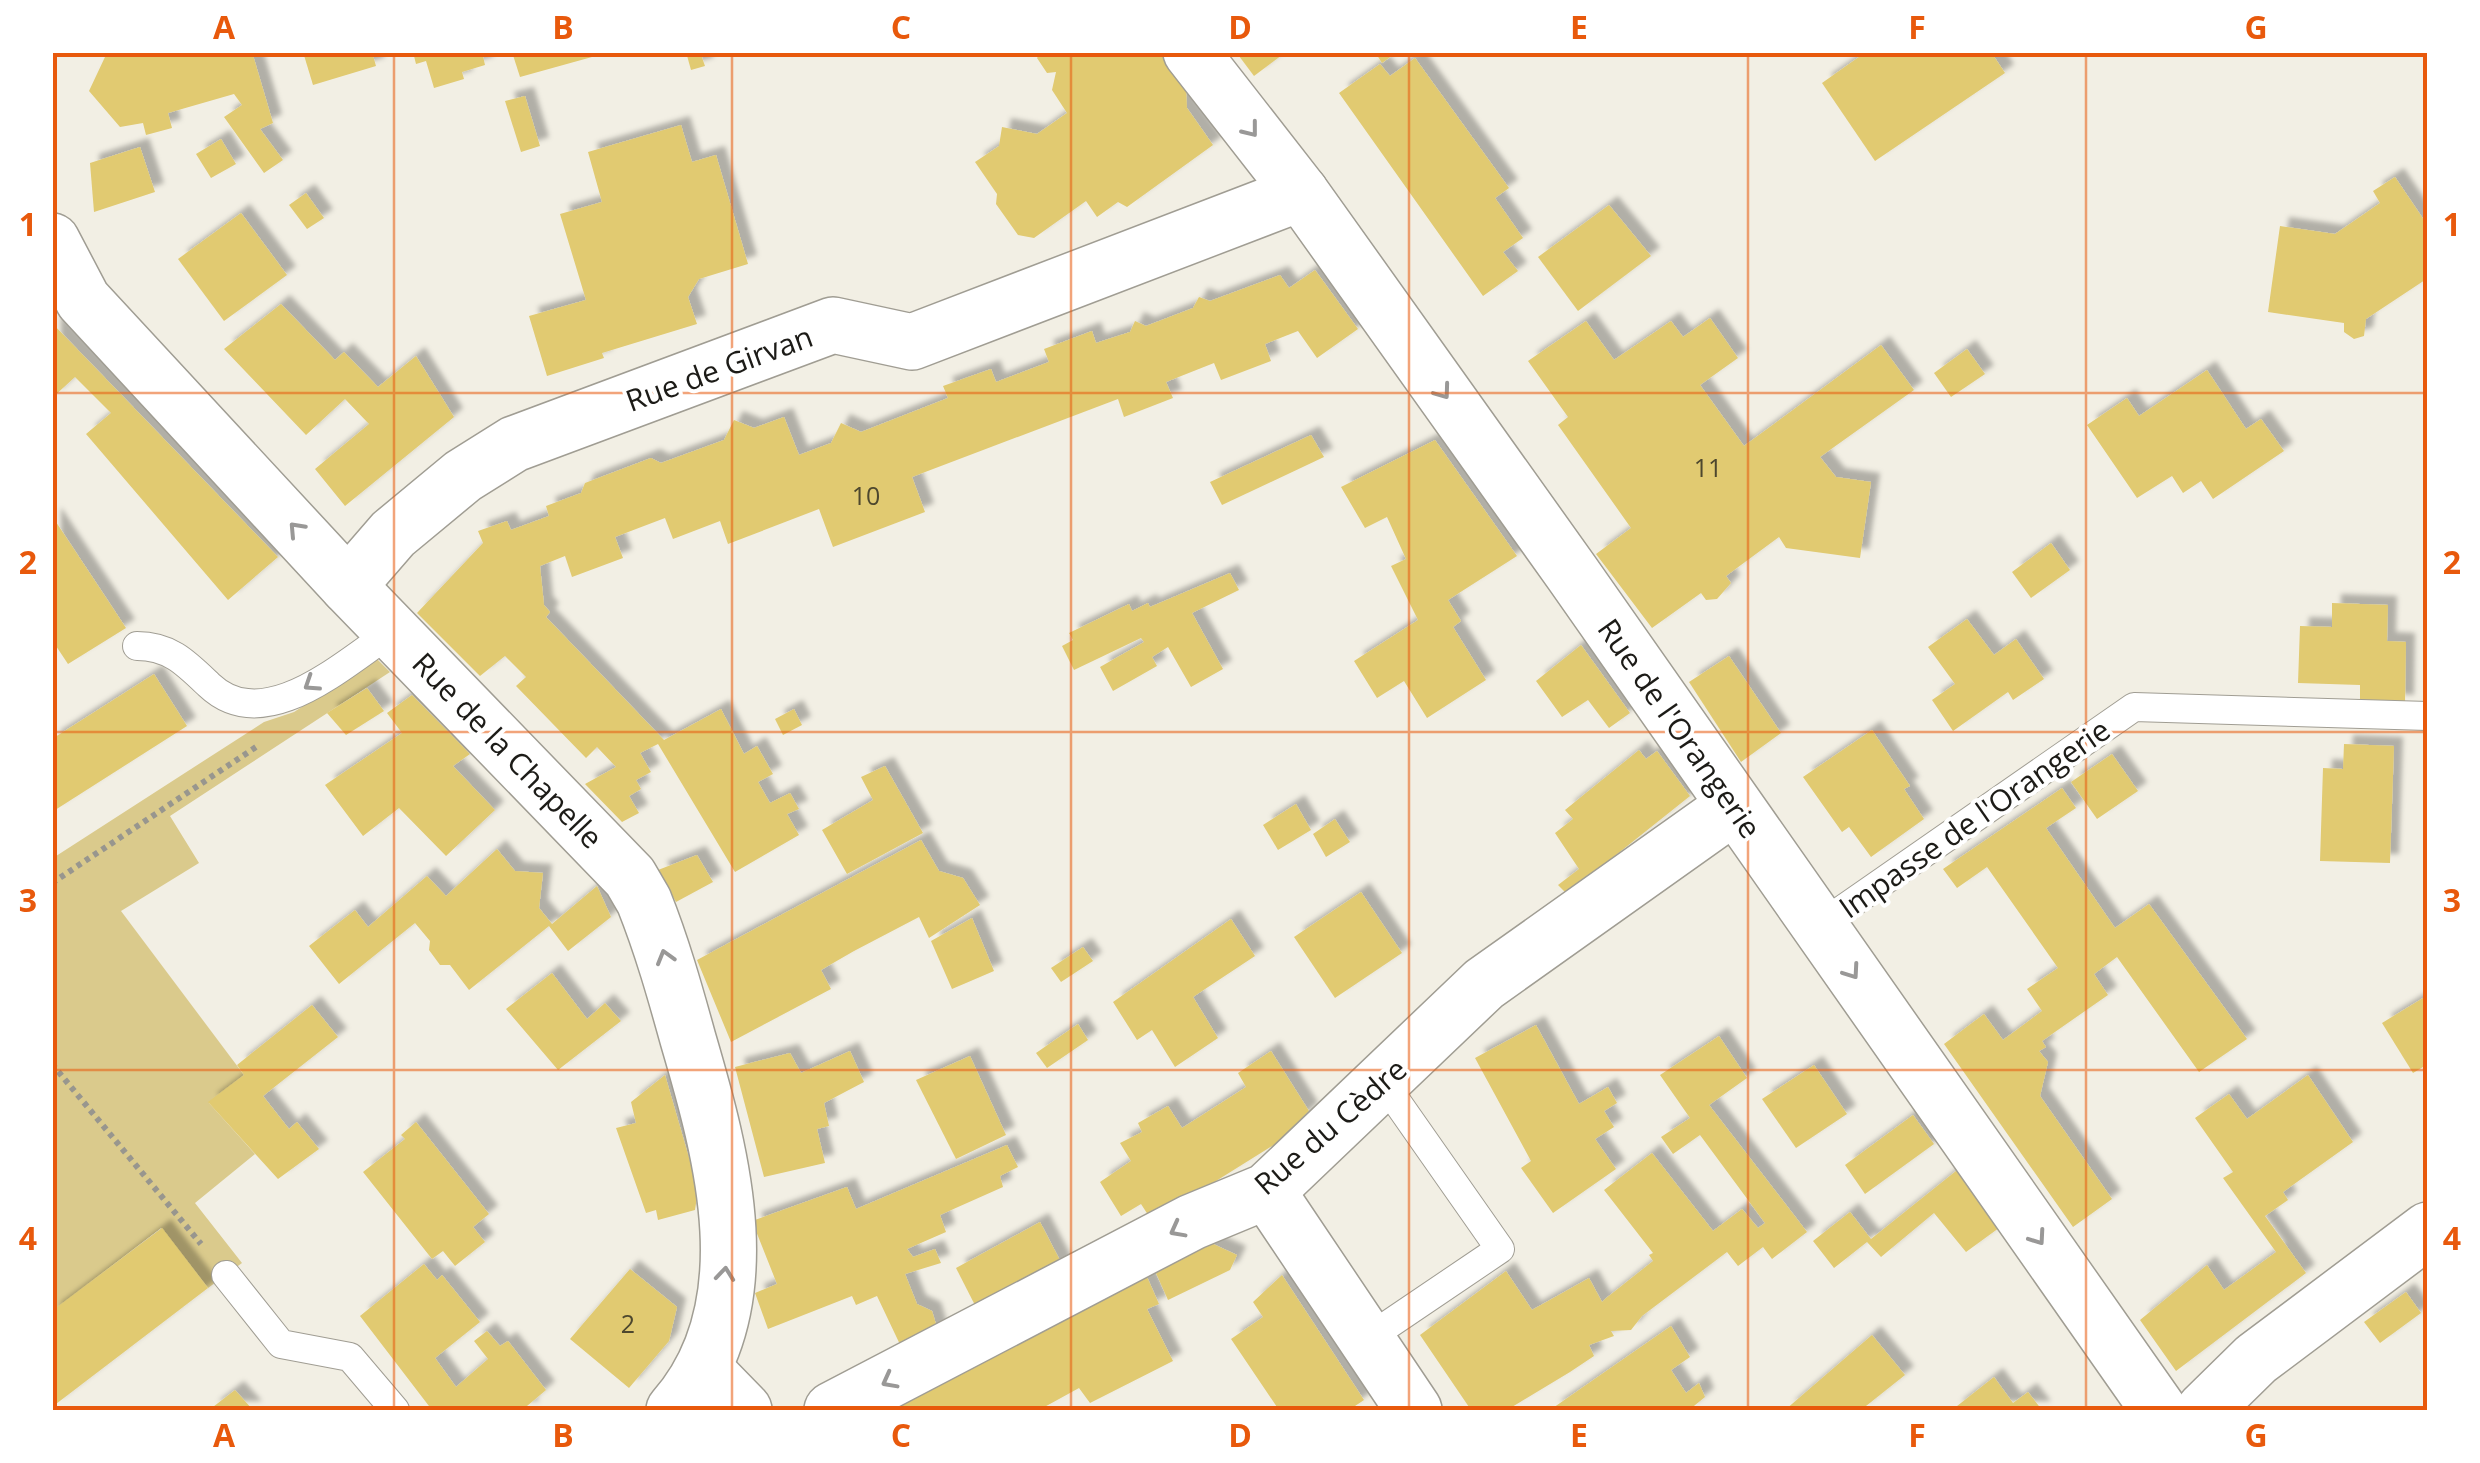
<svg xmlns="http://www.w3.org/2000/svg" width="2480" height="1463" viewBox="0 0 2480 1463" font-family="'Open Sans',sans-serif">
	<defs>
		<filter id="shadow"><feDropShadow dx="9" dy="-9" stdDeviation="2.5" flood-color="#0004"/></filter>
	</defs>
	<rect width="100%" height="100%" fill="#f2efe4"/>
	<path fill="#daca8c" d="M377 659 390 672 170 816 199 863 121 911 244 1075 209 1103 255 1154 195 1203 242 1263 208 1288 161 1228 53 1311V858L264 722 294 712Z"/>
	<g fill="#e1ca71" filter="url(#shadow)">
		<path d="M119 52H252L273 123 260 129 283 160 264 173 224 117 242 105 234 94 168 113 172 128 146 135 143 123 120 127 89 91 105 57Z"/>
		<path d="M303 52H372L376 66 313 85Z"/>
		<path d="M413 52H482L485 65 462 72 464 79 434 88 426 61 416 64Z"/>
		<path d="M512 52H591L592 57 520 77Z"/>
		<path d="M686 52H700L705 66 691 70Z"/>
		<path d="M1041 52H1160L1186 89 1187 108 1213 145 1127 207 1118 202 1097 217 1086 201 1034 238 1018 235 996 204 997 194 975 162 999 146 1002 127 1037 134 1067 113 1052 90 1056 72 1047 73 1037 58Z"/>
		<path d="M1243 52H1286L1254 76 1239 56Z"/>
		<path d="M1375 52H1397L1382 63Z"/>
		<path d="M1866 52H1991L2005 73 1875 161 1822 83Z"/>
		<path d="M1415 58 1509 188 1495 198 1523 238 1503 252 1518 271 1483 296 1339 93 1380 64 1390 76Z"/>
		<path d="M525 96 540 146 521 152 505 101Z"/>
		<path d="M681 125 692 162 716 155 748 264 699 279 688 297 697 324 602 353 604 358 547 376 529 316 586 300 560 214 602 202 588 152Z"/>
		<path d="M221 139 236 164 211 178 196 154Z"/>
		<path d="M140 147 155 192 94 212 90 163Z"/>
		<path d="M2395 177 2428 226V278L2366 319 2364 336 2354 339 2344 332V323L2268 312 2280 226 2335 234 2380 203 2373 191Z"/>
		<path d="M306 193 324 218 307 229 289 205Z"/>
		<path d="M1609 205 1651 256 1578 311 1538 257Z"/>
		<path d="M241 213 287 275 224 321 178 259Z"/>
		<path d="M1315 270 1358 329 1317 358 1298 331 1265 344 1271 361 1221 380 1214 363 1166 382 1173 398 1124 417 1118 399 912 477 925 512 833 547 819 509 728 544 720 521 673 539 665 518 615 537 623 558 572 577 565 556 540 566 544 605 550 612 546 617 664 740 721 709 744 754 757 746 773 774 758 782 770 803 790 793 799 809 787 814 799 835 735 872 658 744 640 753 651 772 636 780 641 789 629 796 639 813 622 822 585 784 616 767 597 747 586 758 516 686 526 677 505 656 480 676 417 613 483 543 478 531 507 521 511 530 549 516 546 506 581 493 585 483 651 458 661 463 724 440 734 420 754 428 784 417 799 455 831 443 841 423 861 432 948 398 943 386 991 369 996 382 1049 362 1044 349 1092 331 1096 343 1130 332 1135 321 1146 326 1193 308 1199 297 1210 301 1280 275 1289 288Z"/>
		<path d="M281 304 335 360 344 352 378 387 416 356 454 417 345 506 315 469 369 424 345 399 306 435 224 349Z"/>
		<path d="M1710 318 1738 358 1700 385 1744 446 1881 345 1914 390 1820 457 1836 477 1871 482 1860 558 1786 548 1779 537 1726 576 1731 583 1717 599 1706 600 1701 593 1652 628 1596 554 1631 528 1558 425 1568 417 1528 361 1586 321 1614 360 1671 321 1683 337Z"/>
		<path d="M52 323 278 557 228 600 86 434 111 413 75 377 52 398Z"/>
		<path d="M1967 349 1985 374 1951 397 1934 373Z"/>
		<path d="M2207 370 2246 429 2261 419 2284 451 2213 499 2201 481 2183 493 2172 476 2137 498 2087 425 2127 398 2139 416Z"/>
		<path d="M1311 435 1324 457 1222 505 1210 482Z"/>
		<path d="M1435 440 1517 556 1448 600 1461 621 1453 627 1486 680 1427 718 1404 681 1377 698 1354 661 1418 620 1391 566 1406 559 1387 517 1365 528 1341 487Z"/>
		<path d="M52 516 126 628 68 664 52 640Z"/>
		<path d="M2051 543 2070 570 2031 598 2012 572Z"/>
		<path d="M1230 573 1239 590 1192 613 1223 669 1191 687 1168 647 1152 657 1157 666 1113 691 1100 667 1144 642 1141 638 1074 670 1062 646 1073 640 1069 633 1129 604 1132 611 1148 603 1150 607Z"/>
		<path d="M2332 603 2388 605 2387 641 2406 642 2405 704 2360 700V685L2298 683 2300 626 2332 627Z"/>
		<path d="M1967 619 1994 655 2016 639 2044 679 2013 700 2008 692 1953 731 1932 700 1955 684 1928 647Z"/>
		<path d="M1581 645 1630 713 1609 728 1588 700 1562 717 1536 681Z"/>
		<path d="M1729 656 1781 733 1741 762 1689 682Z"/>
		<path d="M154 674 187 726 52 812V739Z"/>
		<path d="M367 688 384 711 346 735 327 713Z"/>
		<path d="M412 695 470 754 453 766 495 810 446 856 399 808 363 836 325 785 402 733 387 713Z"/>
		<path d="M794 709 802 725 783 735 775 719Z"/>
		<path d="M1872 730 1910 786 1904 789 1924 819 1871 857 1849 827 1842 832 1803 777Z"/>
		<path d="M2344 744 2394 746 2390 863 2320 861 2323 768 2343 769Z"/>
		<path d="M1639 750 1646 759 1657 751 1690 796 1567 894 1558 885 1579 869 1555 833 1573 819 1565 810Z"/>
		<path d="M2112 754 2138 791 2097 819 2071 782Z"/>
		<path d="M885 766 923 833 847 874 822 830 873 800 861 777Z"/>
		<path d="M2062 788 2076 808 2046 828 2115 928 2149 904 2247 1039 2199 1072 2117 957 2094 974 2108 995 2042 1041 2046 1047 2039 1051 2048 1062 2040 1096 2112 1199 2073 1227 1944 1044 1984 1014 2003 1040 2042 1011 2027 989 2058 968 1987 867 1957 888 1943 869Z"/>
		<path d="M1296 804 1311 830 1278 850 1263 825Z"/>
		<path d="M1335 819 1350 842 1326 857 1313 834Z"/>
		<path d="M921 840 939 871 963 878 980 905 929 938 919 917 854 951 821 970 831 989 731 1042 697 960Z"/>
		<path d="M497 849 515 871 543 873 539 908 552 924 597 886 611 917 568 951 549 926 469 990 450 965H440L429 950 430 941 415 923 339 984 309 946 355 910 368 927 427 876 446 896Z"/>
		<path d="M697 855 713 882 676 902 658 870Z"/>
		<path d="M1361 892 1402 953 1335 998 1294 937Z"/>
		<path d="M972 918 994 971 952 989 931 941Z"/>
		<path d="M1231 919 1255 956 1193 997 1218 1038 1175 1067 1152 1030 1137 1040 1113 1002Z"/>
		<path d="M1083 947 1093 961 1061 982 1051 968Z"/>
		<path d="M552 973 587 1019 605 1003 621 1021 558 1070 506 1009Z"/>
		<path d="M2428 995V1064L2413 1073 2382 1023Z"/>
		<path d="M312 1005 338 1037 263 1096 289 1129 297 1122 319 1149 278 1179 208 1102 244 1075 237 1065Z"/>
		<path d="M1078 1024 1088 1040 1047 1068 1036 1053Z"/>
		<path d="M1536 1025 1579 1104 1608 1087 1617 1103 1604 1111 1614 1127 1595 1139 1616 1169 1553 1213 1521 1168 1531 1161 1475 1058Z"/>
		<path d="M1719 1036 1747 1078 1709 1105 1807 1232 1772 1259 1763 1247 1738 1266 1727 1252 1642 1316 1631 1330 1611 1331 1614 1336 1589 1345 1594 1356 1570 1372 1507 1410H1471L1420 1335 1506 1271 1532 1310 1589 1278 1602 1302 1605 1299 1653 1261 1649 1255 1653 1253 1604 1190 1652 1153 1713 1231 1742 1209 1758 1228 1765 1223 1700 1135 1673 1154 1661 1137 1690 1118 1660 1075Z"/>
		<path d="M850 1051 864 1082 824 1103 829 1126 817 1129 825 1163 764 1177 735 1067 790 1053 801 1073Z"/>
		<path d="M1271 1051 1309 1111 1277 1143 1152 1221 1141 1204 1121 1216 1100 1182 1131 1161 1120 1143 1142 1132 1138 1123 1168 1106 1182 1128 1246 1087 1238 1073Z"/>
		<path d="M970 1056 1006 1135 956 1159 916 1080Z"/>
		<path d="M1814 1065 1847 1114 1796 1148 1762 1099Z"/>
		<path d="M665 1075 698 1189 695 1210 658 1220 656 1210 646 1213 616 1128 636 1123 631 1102Z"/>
		<path d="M2308 1075 2353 1142 2283 1192 2288 1200 2265 1216 2306 1273 2176 1371 2140 1320 2207 1265 2224 1290 2276 1252 2223 1178 2233 1172 2195 1118 2229 1094 2247 1119Z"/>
		<path d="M1913 1115 1934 1144 1865 1194 1845 1165Z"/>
		<path d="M416 1122 489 1214 473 1227 485 1242 455 1266 443 1251 432 1259 363 1172 405 1139 401 1135Z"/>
		<path d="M1007 1145 1018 1167 1000 1176 1003 1187 940 1215 946 1232 907 1249 913 1257 935 1249 941 1263 905 1274 917 1304 932 1311 940 1337 905 1355 877 1296 856 1305 852 1296 768 1329 755 1293 777 1284 752 1221 847 1187 856 1209Z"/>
		<path d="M1961 1167 2003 1225 1966 1252 1934 1213 1881 1257 1867 1242 1834 1268 1813 1241 1850 1212 1871 1239Z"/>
		<path d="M1040 1222 1065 1270 980 1315 956 1268Z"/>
		<path d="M162 1228 208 1288 52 1407V1311Z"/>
		<path d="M1211 1243 1237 1255 1230 1270 1168 1300 1156 1273Z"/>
		<path d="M424 1264 437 1280 442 1275 480 1322 435 1358 456 1387 488 1359 474 1341 487 1331 500 1346 508 1341 546 1390 527 1406 531 1410H432L360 1316Z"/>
		<path d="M630 1269 677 1307 669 1341 629 1388 570 1339Z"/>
		<path d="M1282 1275 1364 1400 1349 1410H1279L1231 1339 1263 1317 1253 1302Z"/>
		<path d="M1147 1277 1159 1304 1147 1309 1173 1361 1090 1403 1079 1388 1039 1410H891Z"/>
		<path d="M2406 1292 2421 1313 2380 1343 2364 1322Z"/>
		<path d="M1671 1326 1690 1357 1671 1370 1686 1393 1699 1383 1705 1397 1689 1410H1550Z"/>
		<path d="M1872 1335 1905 1375 1861 1410H1785Z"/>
		<path d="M1994 1377 2013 1403 2028 1392 2042 1410H1952Z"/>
		<path d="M235 1390 253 1410H209Z"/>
	</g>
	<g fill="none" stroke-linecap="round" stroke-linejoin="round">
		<defs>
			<g id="lane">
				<path d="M137 646C170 646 186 663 209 685 265 738 344 663 393 631"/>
				<path d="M1819 926 2134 707 2428 716"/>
				<path d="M226 1275 281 1344 350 1357 395 1410"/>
				<path d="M1367 1339 1500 1249 1383 1082"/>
			</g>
			<g id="street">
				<path d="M1191 52 1301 193 1572 573 2159 1410"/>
				<path d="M52 241 83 300 348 586 630 877 644 901C662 946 675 992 688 1039 722 1155 765 1307 674 1410"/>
				<path d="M348 586 393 534 463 476 514 444 833 325 912 342 1301 193"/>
				<path d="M1267 1191 1414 1410"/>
				<path d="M704 1369 744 1410"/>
				<path d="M832 1410 1192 1222 1267 1191 1484 984 1733 807"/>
				<path d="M2204 1410 2256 1359 2428 1230"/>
			</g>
		</defs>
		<use href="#lane" stroke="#a09d93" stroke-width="30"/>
		<use href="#street" stroke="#a09d93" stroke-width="58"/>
		<g stroke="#98968e" stroke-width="6" stroke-dasharray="5 5" stroke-linecap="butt">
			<path d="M52 883 256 747"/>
			<path d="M52 1064 201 1244"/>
		</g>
		<use href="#lane" stroke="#fff" stroke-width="28"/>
		<use href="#street" stroke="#fff" stroke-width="55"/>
	</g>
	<defs><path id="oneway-chevron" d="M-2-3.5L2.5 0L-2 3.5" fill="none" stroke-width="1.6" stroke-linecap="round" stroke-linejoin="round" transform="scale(2.5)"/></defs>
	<g stroke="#999897">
		<use href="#oneway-chevron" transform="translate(1251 130) rotate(52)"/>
		<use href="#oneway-chevron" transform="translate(1443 392) rotate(54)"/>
		<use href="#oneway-chevron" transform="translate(296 529) rotate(-133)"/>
		<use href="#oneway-chevron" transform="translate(311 684) rotate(147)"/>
		<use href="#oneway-chevron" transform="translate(665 957) rotate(-106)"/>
		<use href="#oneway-chevron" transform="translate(1852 972) rotate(55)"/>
		<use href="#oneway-chevron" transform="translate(1177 1230) rotate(152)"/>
		<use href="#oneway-chevron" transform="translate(2038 1238) rotate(55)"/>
		<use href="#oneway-chevron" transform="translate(725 1274) rotate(-84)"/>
		<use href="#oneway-chevron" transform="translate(889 1381) rotate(152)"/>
	</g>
	<path fill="none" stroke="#e8590c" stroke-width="2.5" stroke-opacity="0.55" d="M394 52V1410M732 52V1410M1071 52V1410M1409 52V1410M1748 52V1410M2086 52V1410M52 393H2428M52 732H2428M52 1070H2428"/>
	<g text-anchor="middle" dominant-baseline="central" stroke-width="8" stroke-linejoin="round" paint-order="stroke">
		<g font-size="25" fill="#4d472e">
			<text x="1708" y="467">11</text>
			<text x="866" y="495">10</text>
			<text x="628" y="1323">2</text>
		</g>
		<g font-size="30" fill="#1c1b17" stroke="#fff">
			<text transform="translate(719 368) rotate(-20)">Rue de Girvan</text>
			<text transform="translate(1680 728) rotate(55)">Rue de l'Orangerie</text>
			<text transform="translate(508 750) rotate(46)">Rue de la Chapelle</text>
			<text transform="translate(1974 818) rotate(-35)">Impasse de l'Orangerie</text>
			<text transform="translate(1330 1126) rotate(-41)">Rue du Cèdre</text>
		</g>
	</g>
	<rect width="2480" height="1463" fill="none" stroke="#ffffff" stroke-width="110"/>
	<rect x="55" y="55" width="2370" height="1353" fill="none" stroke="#e8590c" stroke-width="4"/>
	<g font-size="32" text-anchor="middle" font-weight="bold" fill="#e8590c">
		<text x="224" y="39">A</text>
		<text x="563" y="39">B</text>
		<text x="901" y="39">C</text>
		<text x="1240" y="39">D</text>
		<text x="1579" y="39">E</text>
		<text x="1917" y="39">F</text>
		<text x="2256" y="39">G</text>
		<text x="28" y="236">1</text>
		<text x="2452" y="236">1</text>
		<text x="28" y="574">2</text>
		<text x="2452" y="574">2</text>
		<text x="28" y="912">3</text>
		<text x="2452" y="912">3</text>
		<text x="28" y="1250">4</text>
		<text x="2452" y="1250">4</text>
		<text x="224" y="1447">A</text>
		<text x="563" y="1447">B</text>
		<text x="901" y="1447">C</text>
		<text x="1240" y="1447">D</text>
		<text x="1579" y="1447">E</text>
		<text x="1917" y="1447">F</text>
		<text x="2256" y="1447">G</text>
	</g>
</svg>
